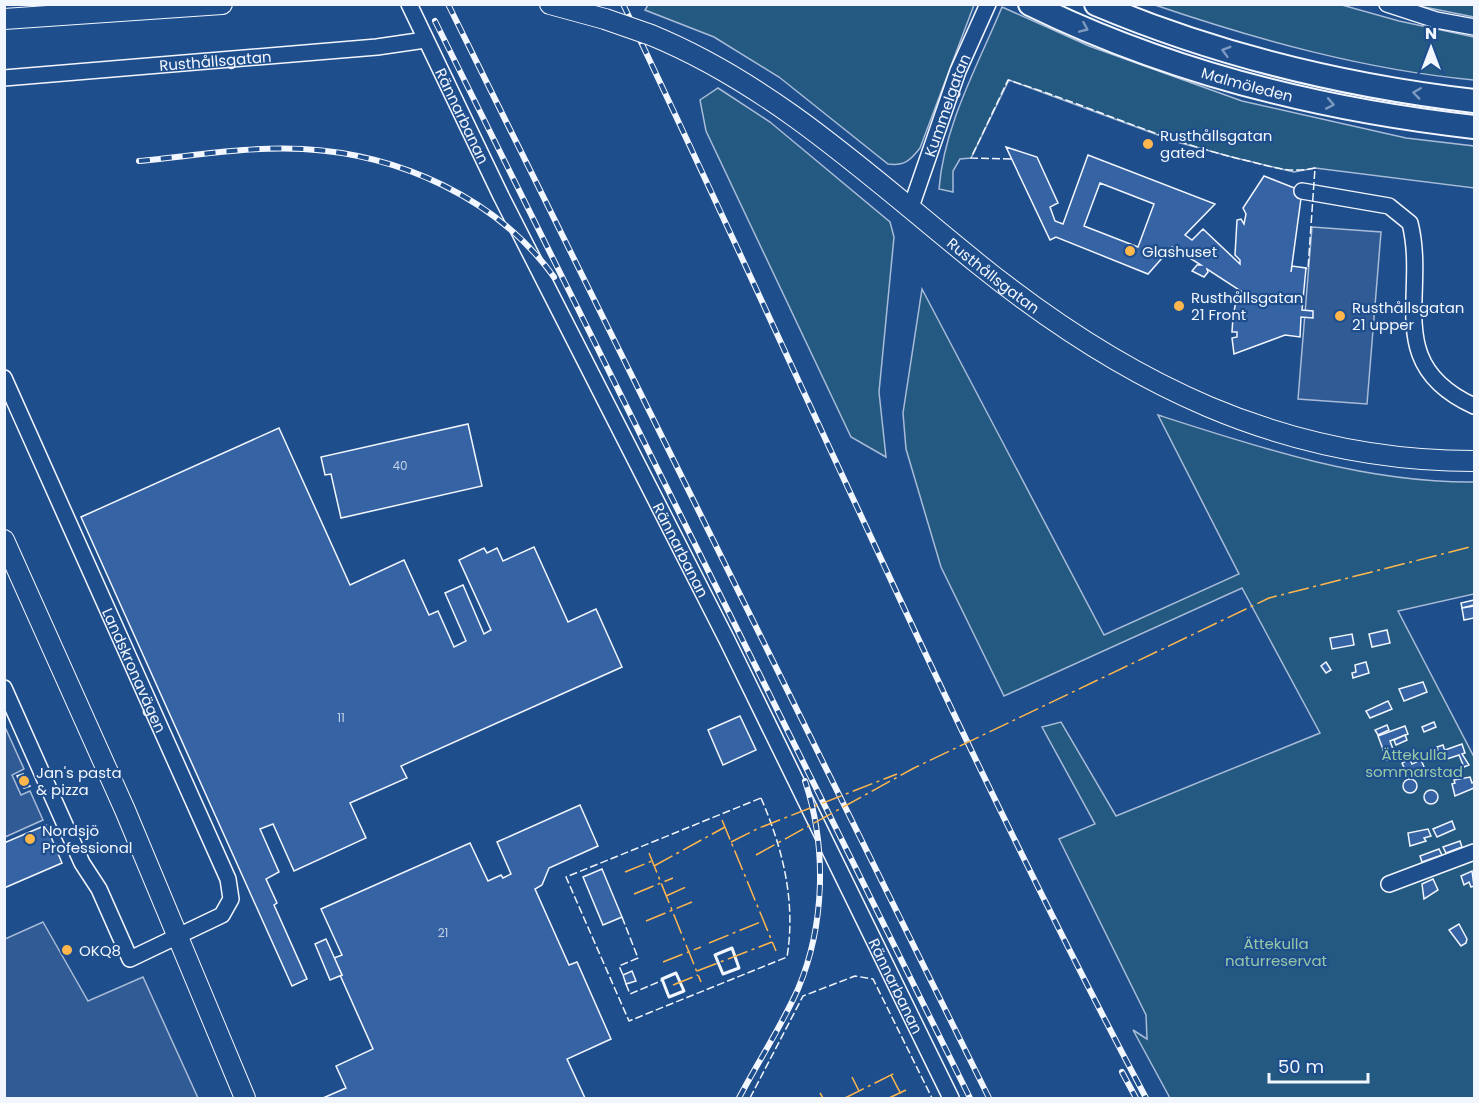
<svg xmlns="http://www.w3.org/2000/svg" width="1479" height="1103" viewBox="0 0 1479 1103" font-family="Poppins,sans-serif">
	<rect width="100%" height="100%" fill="#1f4e8c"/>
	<g fill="#245a82" stroke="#a8bbd7" stroke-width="1.5">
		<path d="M648 5V4L974 5 920 148C910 161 904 166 888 164L779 77 714 37 645 10Z"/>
		<path d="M1155 5H1342L1399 21 1474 37V80C1366 70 1258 40 1155 5Z"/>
		<path d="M1414 5H1474V17Z"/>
		<path d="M1002 7 1089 46 1242 101 1406 138 1474 146V188L1315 168 1294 172 1232 157 1177 142 1009 80 971 158 960 159 953 171V192L939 189C944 125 978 65 1002 7Z"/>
		<path d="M718 88 770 122 890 222 894 237 879 392 886 457 851 437 706 131 700 100Z"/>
		<path d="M922 289 1104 635 1239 574 1158 415C1260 448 1366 483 1474 482V594L1398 611 1474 757V1098H1170L1133 1030 1147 1039 1146 1015 1059 839 1095 824 1042 727 1061 722 1116 816 1320 733 1242 588 1004 696 941 567 906 449 903 413Z"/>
	</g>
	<g fill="#305b95" stroke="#a8bbd7" stroke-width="1.5">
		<path d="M1312 227 1381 232 1367 404 1298 399Z"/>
		<path d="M5 727 24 769 12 775 21 795 30 791 43 820 5 837Z"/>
		<path d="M43 922 88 1001 143 977 198 1098H5V939Z"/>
	</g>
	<g fill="#3563a3" stroke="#f2f6ff" stroke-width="1.5" fill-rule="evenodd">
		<path d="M1006 147 1037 157 1058 203 1050 207 1055 221 1063 224 1088 155 1215 204 1185 235 1192 240 1203 229 1240 264V260L1235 255 1237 220 1241 219 1244 224 1246 214 1243 208 1264 176 1302 191 1291 272 1292 266 1306 268 1302 310 1313 311V318L1301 317 1300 337 1285 335 1234 354 1232 338 1237 337V332H1232L1233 317H1238L1239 312 1234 311 1237 297 1243 298 1244 293 1207 269 1208 272 1204 277 1192 271 1197 265H1201L1172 247 1148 274 1056 237 1050 240ZM1100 183 1154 204 1138 247 1084 226Z"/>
		<path d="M468 424 482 486 341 518 331 474 325 475 321 457Z"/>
		<path d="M279 428 350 585 404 560 429 615 438 611 454 647 466 641 445 593 463 585 484 634 491 630 459 560 484 548 487 553 497 548 503 561 534 547 568 622 596 609 622 667 401 766 407 778 350 803 366 838 294 871 273 824 260 829 279 872 266 879 277 903 274 905 307 979 292 986 81 517Z"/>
		<path d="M1474 600V605L1462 608 1461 603Z"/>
		<path d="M1474 606V618L1464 620 1462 608Z"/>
		<path d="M1387 630 1390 643 1372 647 1369 634Z"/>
		<path d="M1352 634 1354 645 1332 649 1330 638Z"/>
		<path d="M1326 662 1331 670 1326 673 1321 666Z"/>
		<path d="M1366 662 1369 673 1353 678 1352 673 1356 672 1355 665Z"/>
		<path d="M1423 682 1427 692 1404 701 1399 689Z"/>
		<path d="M1388 701 1392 709 1370 718 1366 711Z"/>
		<path d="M740 716 756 750 723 765 708 730Z"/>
		<path d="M1434 722 1436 727 1424 732 1422 727Z"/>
		<path d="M1387 725 1389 730 1378 735 1375 730Z"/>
		<path d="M1405 726 1408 734 1390 741 1396 757 1387 760 1378 736Z"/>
		<path d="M1405 735 1407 740 1396 745 1394 740Z"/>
		<path d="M1462 744 1465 753 1462 754 1469 765 1464 767 1459 755 1441 761 1437 747 1443 745 1446 754 1445 750Z"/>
		<path d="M1410 759 1412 764 1421 760 1425 769 1408 776 1402 763Z"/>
		<path d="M23 774 30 786 24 788 17 776Z"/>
		<path d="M1470 777 1472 783 1474 782V788L1455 796 1452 784 1455 783 1454 780Z"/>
		<circle cx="1410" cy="786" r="7"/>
		<circle cx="1431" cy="797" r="7"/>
		<path d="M580 805 598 846 549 868 542 885 535 889 569 965 577 962 611 1039 567 1059 585 1098H323L346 1088 336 1066 373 1049 340 975H342L334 958 342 955 321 909 470 843 488 881 501 875 503 878 511 874 497 842Z"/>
		<path d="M1452 821 1455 829 1437 837 1433 829Z"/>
		<path d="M46 825 62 863 4 888V843Z"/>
		<path d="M1428 829 1431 836 1424 838 1426 841 1410 846 1408 833Z"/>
		<path d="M1460 841 1462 847 1446 853 1443 847Z"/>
		<path d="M1439 849 1442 855 1422 862 1420 856Z"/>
		<path d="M602 869 622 917 603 925 583 877Z"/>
		<path d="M1472 871 1474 886 1471 887 1469 882 1464 885 1461 876Z"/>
		<path d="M1433 879 1438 890 1424 899 1422 884Z"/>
		<path d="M1459 924 1467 939 1466 943 1461 946 1449 930Z"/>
		<path d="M326 939 342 975 330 980 315 944Z"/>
		<path d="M632 971 636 981 626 984 623 975Z"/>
	</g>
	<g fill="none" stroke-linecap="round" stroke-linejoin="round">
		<defs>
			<g id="minor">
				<path id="s1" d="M409 4 501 196 727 640 951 1098"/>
				<path d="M1387 4 1436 20 1474 27"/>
				<path id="s2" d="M4 78 377 47 425 40"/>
				<path d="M1302 191 1389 206 1410 223C1428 295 1382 364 1474 406"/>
				<path id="s3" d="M911 207 958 71 988 4"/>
				<path id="s4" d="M4 378 228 879 231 899 222 915 130 959 99 889 82 863 4 688"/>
				<path d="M1389 884 1474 852"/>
			</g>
			<g id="major">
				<path d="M550 4 605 19"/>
				<path d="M4 19 222 4"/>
				<path id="s5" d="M651 35C775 86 874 180 977 263 1124 382 1281 461 1474 461"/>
				<path d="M4 540 125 810 245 1098"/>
			</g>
			<g id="highway">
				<path id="s6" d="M1030 4C1169 72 1322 110 1474 127"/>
				<path d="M1096 4C1217 55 1345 86 1474 101"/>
			</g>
		</defs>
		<use href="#minor" stroke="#f2f6ff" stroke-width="18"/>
		<use href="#major" stroke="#f2f6ff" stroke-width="22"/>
		<use href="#highway" stroke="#f2f6ff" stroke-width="26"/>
		<use href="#minor" stroke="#1f4e8c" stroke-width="15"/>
		<use href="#major" stroke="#1f4e8c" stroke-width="20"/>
		<use href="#highway" stroke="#1f4e8c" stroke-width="22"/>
		<defs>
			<g id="rail">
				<path d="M448 4 989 1098"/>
				<path d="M623 4C797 369 957 742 1146 1098"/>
				<path d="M435 21 970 1098"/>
				<path d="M139 161C193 156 248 146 303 149 399 154 497 198 554 277"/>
				<path d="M1122 1072 1136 1098"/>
				<path d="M739 1098C758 1062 781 1027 798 989 825 925 827 847 805 781"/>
			</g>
		</defs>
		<use href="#rail" stroke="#f2f6ff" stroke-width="6"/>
		<use href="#rail" stroke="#1f4e8c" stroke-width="4" stroke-dasharray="11" stroke-linecap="butt"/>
		<defs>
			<path id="major-bridge" d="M605 19 651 35"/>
		</defs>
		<use href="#major-bridge" stroke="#f2f6ff" stroke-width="22" stroke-linecap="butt"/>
		<use href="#major-bridge" stroke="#1f4e8c" stroke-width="20"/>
		<g stroke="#f2f6ff" stroke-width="1.5" stroke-dasharray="8 3" stroke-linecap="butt">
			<path d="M1011 159 971 158 1008 80C1088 105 1163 141 1244 160 1270 166 1289 174 1315 168L1308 269 1306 268"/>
			<path d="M761 798C783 849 796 902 787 957L629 1021 566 877Z"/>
			<path d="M622 917 638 958 619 966 623 975"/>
			<path d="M626 984 630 994 663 980"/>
			<path d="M750 1098 803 996 855 976 873 979 932 1098"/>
		</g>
		<g stroke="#f2f6ff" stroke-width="3">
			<path d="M732 948 739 968 723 974 715 955Z"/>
			<path d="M676 973 684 991 669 997 662 979Z"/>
		</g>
		<g stroke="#ffb74d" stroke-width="1.5" stroke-dasharray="21 4.5 3 4.5" stroke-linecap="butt">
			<path d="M722 820 776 951"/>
			<path d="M731 842 759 828 897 774"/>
			<path d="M649 853 701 982"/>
			<path d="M756 855 914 768 1269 598 1474 546"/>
			<path d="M654 866 725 827"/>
			<path d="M625 872 652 861"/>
			<path d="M634 894 673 878"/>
			<path d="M666 896 686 887"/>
			<path d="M646 921 692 902"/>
			<path d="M709 943 763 921"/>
			<path d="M663 962 701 947"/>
			<path d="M697 971 772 942"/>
			<path d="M673 985 698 975"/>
			<path d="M891 1075 903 1098"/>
			<path d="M852 1077 859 1091"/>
			<path d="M820 1093 823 1098"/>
			<path d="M845 1098 897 1072"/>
			<path d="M889 1098 906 1090"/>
		</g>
	</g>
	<defs><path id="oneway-chevron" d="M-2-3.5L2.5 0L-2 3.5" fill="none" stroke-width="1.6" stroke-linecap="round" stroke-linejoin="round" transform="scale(1.5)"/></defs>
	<g stroke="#7e9ac0">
		<use href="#oneway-chevron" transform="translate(1084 28) rotate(23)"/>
		<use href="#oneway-chevron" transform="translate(1226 51) rotate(-164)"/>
		<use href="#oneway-chevron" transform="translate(1417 93) rotate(-172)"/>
		<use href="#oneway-chevron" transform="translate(1330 104) rotate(11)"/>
	</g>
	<g fill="#ffb74d" stroke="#1f4e8c" stroke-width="2">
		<circle cx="1148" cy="144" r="6"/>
		<circle cx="1130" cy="251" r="6"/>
		<circle cx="1179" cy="306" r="6"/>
		<circle cx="1340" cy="316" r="6"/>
		<circle cx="24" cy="781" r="6"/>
		<circle cx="30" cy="839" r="6"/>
		<circle cx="67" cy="950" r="6"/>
	</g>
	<g text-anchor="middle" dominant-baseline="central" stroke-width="4.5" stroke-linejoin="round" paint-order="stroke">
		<g font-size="12" fill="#c3d1e8">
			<text x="400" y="465">40</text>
			<text x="341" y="717">11</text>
			<text x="443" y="932">21</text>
		</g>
		<g font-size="15" fill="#f2f6ff" stroke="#1f4e8c">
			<text stroke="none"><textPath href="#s2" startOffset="212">Rusthållsgatan</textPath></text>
			<text stroke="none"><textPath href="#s6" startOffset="232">Malmöleden</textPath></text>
			<text stroke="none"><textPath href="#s3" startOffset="108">Kummelgatan</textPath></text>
			<text stroke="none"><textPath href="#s1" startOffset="124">Rännarbanan</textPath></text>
			<text stroke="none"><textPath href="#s5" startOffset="420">Rusthållsgatan</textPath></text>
			<text stroke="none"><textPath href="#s1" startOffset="610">Rännarbanan</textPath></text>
			<text stroke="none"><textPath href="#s4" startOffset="320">Landskronavägen</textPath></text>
			<text stroke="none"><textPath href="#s1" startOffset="1096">Rännarbanan</textPath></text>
		</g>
		<g font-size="15" fill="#f2f6ff" stroke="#1f4e8c" text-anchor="start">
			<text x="1160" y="135">Rusthållsgatan<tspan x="1160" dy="17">gated</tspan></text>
			<text x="1142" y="251">Glashuset</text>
			<text x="1191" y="297">Rusthållsgatan<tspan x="1191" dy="17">21 Front</tspan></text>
			<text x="1352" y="307">Rusthållsgatan<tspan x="1352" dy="17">21 upper</tspan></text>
			<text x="36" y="772">Jan's pasta<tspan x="36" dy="17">&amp; pizza</tspan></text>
			<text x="42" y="830">Nordsjö<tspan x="42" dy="17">Professional</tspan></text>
			<text x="79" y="950">OKQ8</text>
		</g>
		<g font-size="15" fill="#97c8a6" stroke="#1f4e8c">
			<text x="1414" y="754">Ättekulla<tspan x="1414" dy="17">sommarstad</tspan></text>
			<text x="1276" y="943">Ättekulla<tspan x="1276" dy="17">naturreservat</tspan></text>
		</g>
	</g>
	<rect width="1479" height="1103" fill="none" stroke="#f2f6ff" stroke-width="12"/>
	<g transform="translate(1431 48)" stroke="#1f4e8c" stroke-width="4.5" paint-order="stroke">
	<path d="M0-4.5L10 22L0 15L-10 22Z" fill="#f2f6ff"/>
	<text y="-9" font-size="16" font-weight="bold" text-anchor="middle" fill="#f2f6ff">N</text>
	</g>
	<path d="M1269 1073v9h99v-9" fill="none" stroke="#f2f6ff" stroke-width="3"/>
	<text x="1278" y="1073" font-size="18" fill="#f2f6ff" stroke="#1f4e8c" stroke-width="4.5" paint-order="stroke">50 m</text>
</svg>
